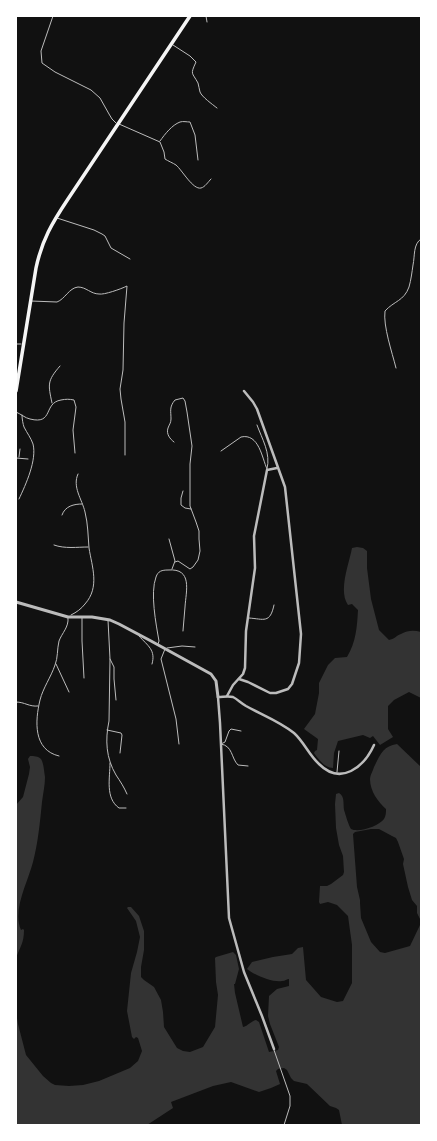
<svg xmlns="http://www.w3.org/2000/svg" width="437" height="1141" viewBox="0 0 437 1141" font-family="'Fira Sans',sans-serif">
	<rect width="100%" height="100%" fill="#111"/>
	<g fill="#333" fill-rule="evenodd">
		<path d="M357 547 363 548 367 551V568L371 599 379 630 389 640C397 638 395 636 401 634 408 630 414 630 421 632V698L409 692 394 700 388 706V729L393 737 380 745 373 736 370 738 363 735 338 741 334 753 333 768C325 768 319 760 314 753L315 751 317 750 318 739 304 729 315 714 319 693V683L328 665 335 658 347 657C356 642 357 627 358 610L352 604 348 605C338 591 349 564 352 548Z"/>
		<path d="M397 744 421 767V1125H342L339 1110 336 1108 330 1106 307 1084 294 1081 291 1078 287 1070 284 1068 278 1069 276 1071 280 1084 271 1088 259 1092 231 1082 213 1086 171 1102 173 1108 147 1125H16V1012L18 1024 26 1055 43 1076 51 1083 55 1085 69 1086 83 1085 99 1081 130 1068 138 1061 142 1051 138 1038 136 1037 134 1039 132 1037 127 1011 131 973 137 952 140 937 136 921 127 908 128 907H131L139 916 144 931V950L141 967V977L144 980 154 987 161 1000 163 1012 164 1027 177 1048 183 1051 190 1052 203 1047 215 1027 218 995 216 982 215 958 216 957 233 952 236 955 239 969 235 984H234L235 993 243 1027C248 1026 251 1021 256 1020L259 1022 269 1052 278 1050 279 1047 270 1024 268 1016 269 996 277 989 289 986V979C287 979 285 981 282 981 274 983 254 975 247 969L252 962 273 957 292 954 298 948 303 947 306 980 321 997 337 1002 343 1001 352 983V945L348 916 337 905 328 902 320 904 319 902 320 886H327L331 884 343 875 344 872 343 856 339 845 336 828 335 804 336 794 339 793C345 797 343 803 344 810 346 816 348 824 351 829 359 833 379 826 384 819 386 816 386 812 386 809 378 802 370 791 370 779 370 775 373 771 374 767 380 755 383 746 397 744ZM371 829H379L392 836 396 838 398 842 404 859 403 864 408 887 412 900 417 906V913L420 919V925L410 946 385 953 380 952 371 942 361 918 360 903V900L357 887 353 834 355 832Z"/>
		<path d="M30 756C34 756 38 756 41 759 44 764 44 772 45 777 45 785 43 794 42 802 40 822 38 843 33 862 28 882 12 910 21 930L23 929 24 930C24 943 20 947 16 958V805L23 797 29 774 30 767 28 759Z"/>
	</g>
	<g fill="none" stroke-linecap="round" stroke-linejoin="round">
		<g stroke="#bcbcbc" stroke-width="1">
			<path d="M53 16 41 51 42 63 55 72 91 90 100 98 109 114 112 119 116 123"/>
			<path d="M79 16H80"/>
			<path d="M206 16 207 22"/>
			<path d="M173 45 190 56 196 62C190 75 192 72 198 83 199 86 199 89 200 92 202 97 212 104 217 108"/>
			<path d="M119 124 160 142 164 152 165 159C168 161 173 163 176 165 182 170 193 190 201 188 205 187 208 182 211 179"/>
			<path d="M160 141C165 134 172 125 180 122 183 121 187 122 190 122L195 135 198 160"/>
			<path d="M57 218 94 230 102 234 105 236 111 248 130 259"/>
			<path d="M31 301 57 302C65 299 69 288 78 287 86 287 91 294 99 294 104 295 121 289 127 286L124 323 123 370 120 389 121 399 125 422V455"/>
			<path d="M16 344H21"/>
			<path d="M396 368C392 352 383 326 385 311 394 301 404 301 409 287 411 280 412 272 413 265 415 256 413 244 421 239"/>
			<path d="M52 403C48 384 47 381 60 366"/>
			<path d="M16 412C21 414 25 418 30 419 54 425 43 403 61 400 66 399 69 399 74 400L76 407 73 430 75 453"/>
			<path d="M257 425C262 439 271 453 267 469"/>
			<path d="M174 442C170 439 166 434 168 428 169 425 171 423 171 419 171 411 169 407 175 400L183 398 185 401 187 412 192 446 190 464V506L196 522 199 531V539L200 551 198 560 193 567 190 569 178 561 175 562"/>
			<path d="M221 451 241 437C259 433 262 458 267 469"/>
			<path d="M19 457 20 449"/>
			<path d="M16 458 28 459"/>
			<path d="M183 491 181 498V505L185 508 191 509"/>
			<path d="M19 499C26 484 37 460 33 444 31 438 27 433 24 427 23 424 22 419 22 415"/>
			<path d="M62 515C65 506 74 504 82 504"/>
			<path d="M169 539 175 561 172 569"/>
			<path d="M54 545C65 549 77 547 88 547"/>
			<path d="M71 615C77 612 81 609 85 604 100 587 92 567 89 548 88 536 88 524 85 512 82 499 72 487 78 474"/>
			<path d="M82 617V641L84 678"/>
			<path d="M249 618C264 619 270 624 274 605"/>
			<path d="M108 620 110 659 109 721C105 740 106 758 116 775 120 781 124 787 127 794"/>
			<path d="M139 636C148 646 156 650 152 664"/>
			<path d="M158 644 159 641C156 624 150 593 156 577 158 571 162 570 168 570 193 568 186 591 185 607 184 615 184 623 183 631"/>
			<path d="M167 648 182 646 195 647"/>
			<path d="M165 649 161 659 176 719 179 744"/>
			<path d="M110 659 114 667V679L116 700"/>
			<path d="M56 664 69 692"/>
			<path d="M16 702C25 702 29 707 38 706"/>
			<path d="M107 730 121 733 122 735 120 753"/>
			<path d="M221 744C233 746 231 758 238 765L248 766"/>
			<path d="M221 744 225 742 229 731 231 729 241 731"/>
			<path d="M59 756C33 750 35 721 40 700 43 688 51 677 55 665 58 658 57 649 59 641 62 633 69 627 68 618"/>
			<path d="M110 763C110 778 105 798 119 808H126"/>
			<path d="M337 772 339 751"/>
			<path d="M274 1050 290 1096V1106L284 1125"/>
		</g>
		<g stroke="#bcbcbc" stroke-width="2.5">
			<path d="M239 679 248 682 270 693H276L288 689 292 684 299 663 301 634 285 487 257 409 253 402 244 391"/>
			<path d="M227 696 233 685 243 674 245 668 246 631 255 568 254 536 267 470 277 468"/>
			<path d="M274 1049 262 1016 244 972 229 918 220 723 218 697C223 697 228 696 233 697 237 699 241 703 246 706 262 715 279 721 294 733 304 742 309 755 319 764 341 786 364 767 374 745"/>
		</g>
		<path stroke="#bcbcbc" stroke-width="3" d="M16 602 68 617H92L110 620 119 624 151 641 211 674 216 681 218 697"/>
		<path stroke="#f5f5f5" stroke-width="3.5" d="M16 391 36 268C42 240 52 223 68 199L190 16"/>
	</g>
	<rect width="437" height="1141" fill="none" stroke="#ffffff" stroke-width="34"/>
</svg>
